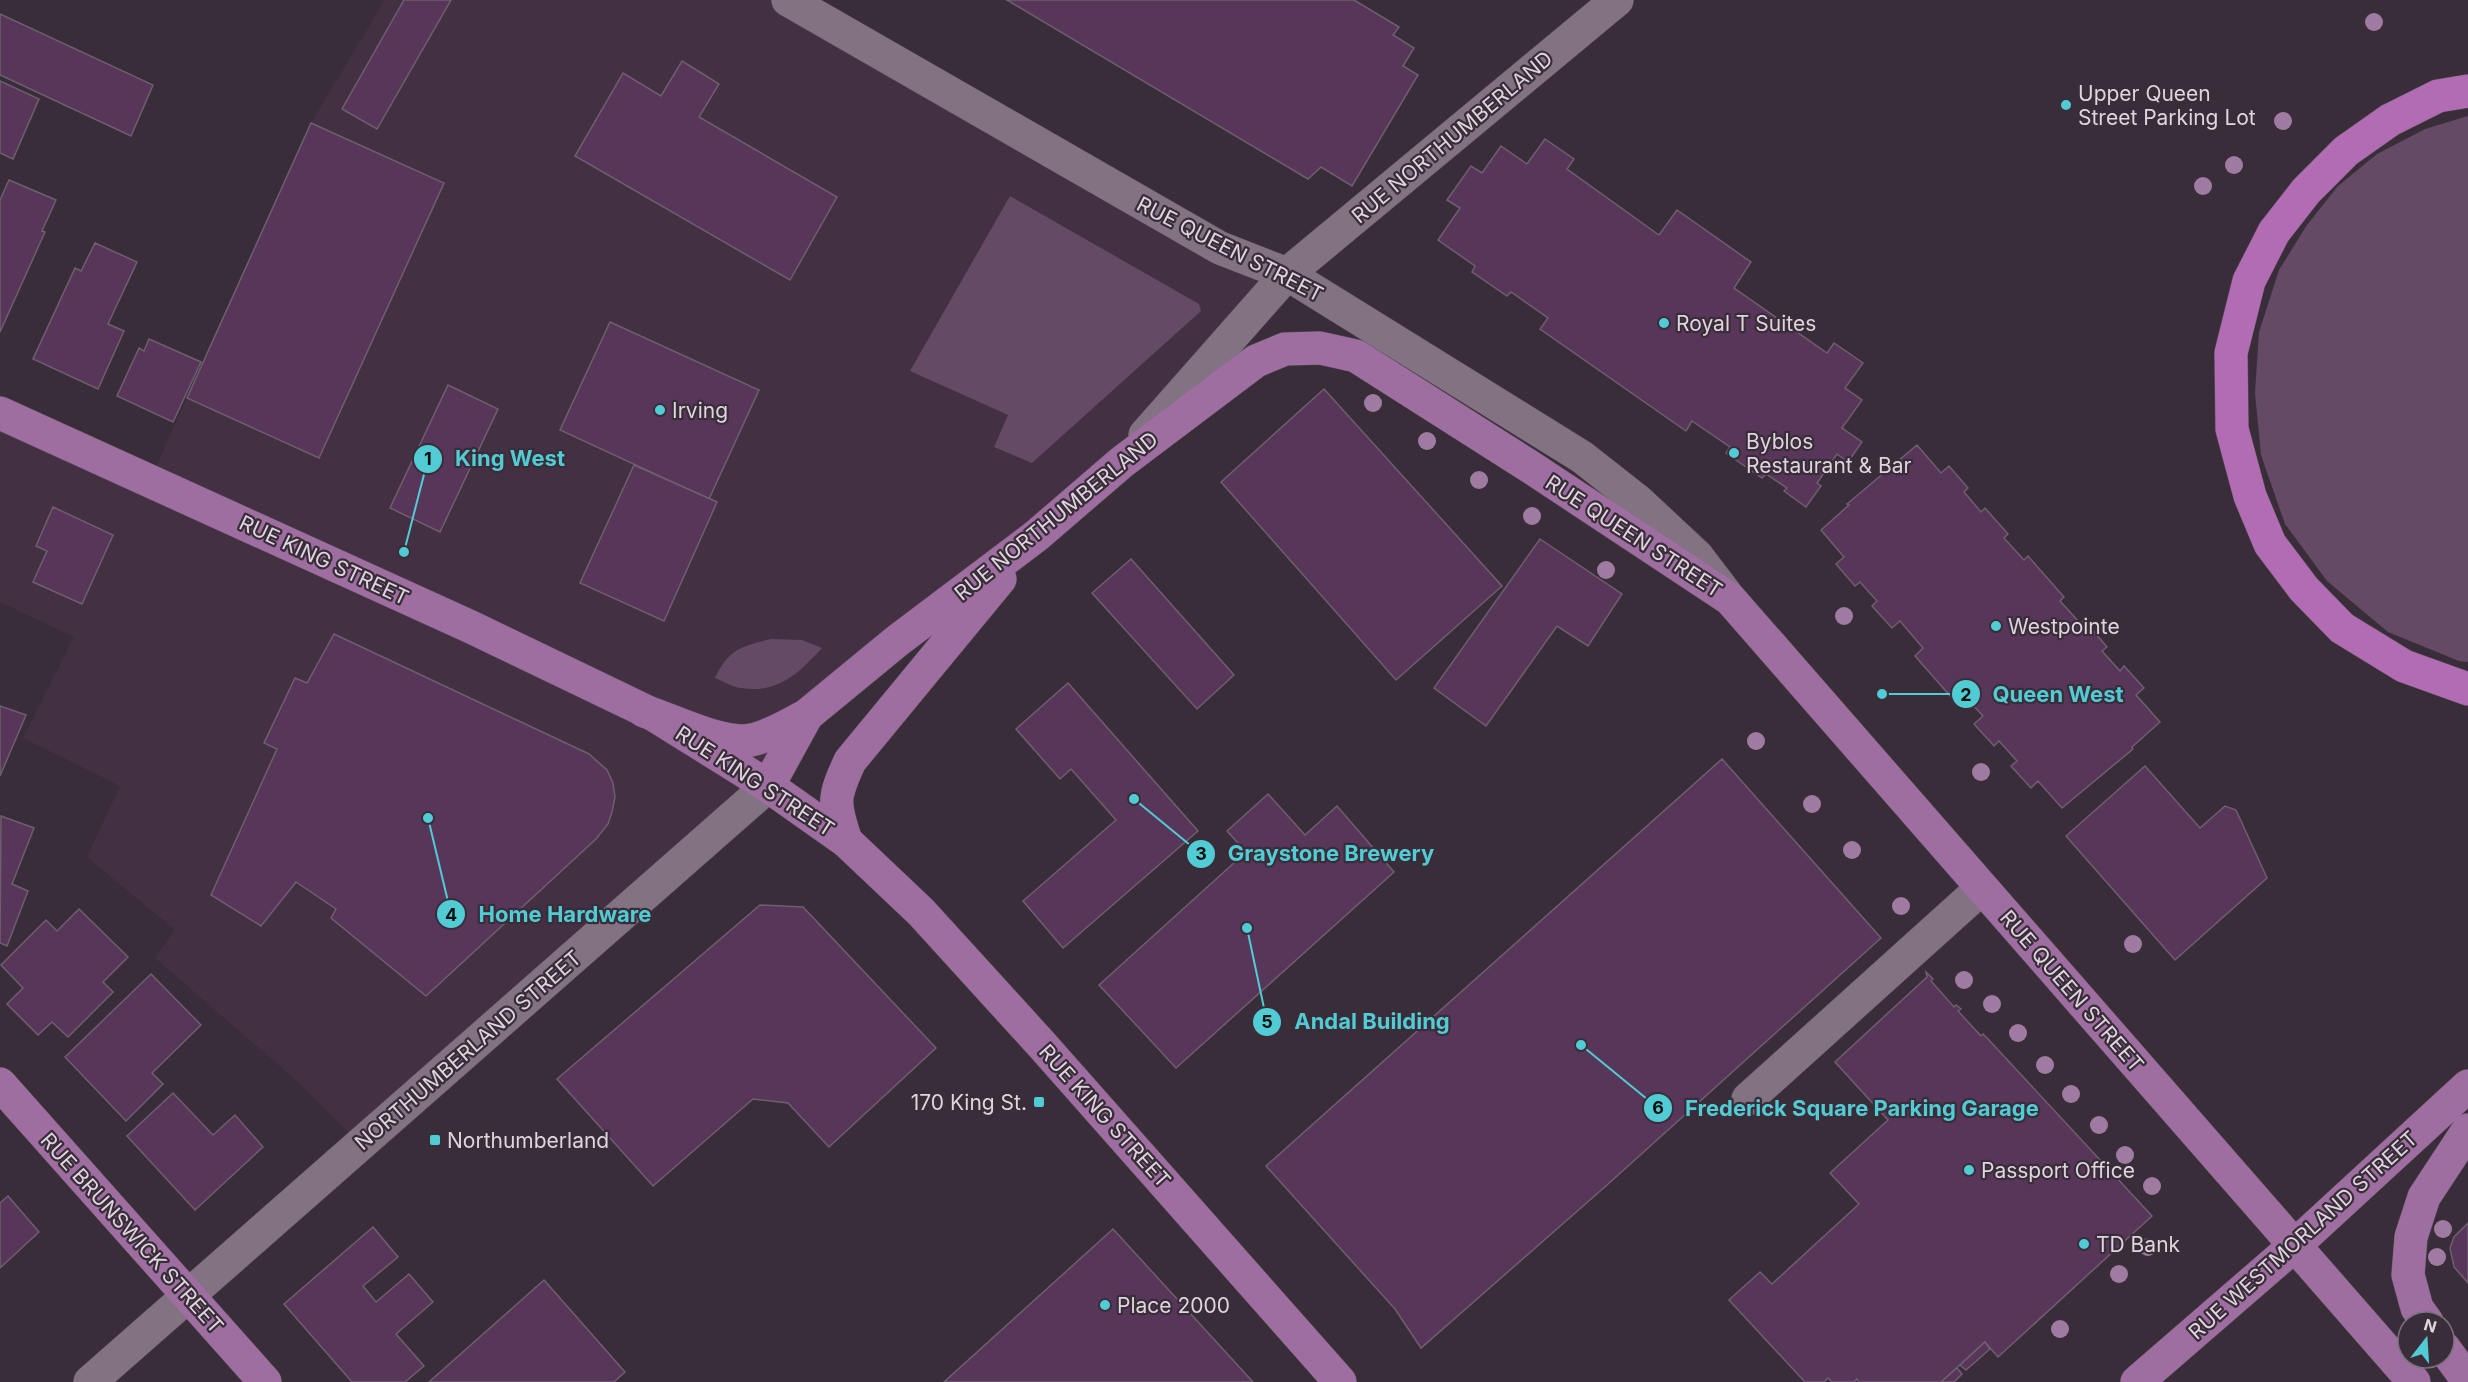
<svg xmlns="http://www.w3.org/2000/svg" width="2468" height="1382" viewBox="0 0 2468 1382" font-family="Inter,sans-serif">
	<rect width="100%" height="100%" fill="#3a2d3a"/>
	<path fill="#433043" d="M385 0H799L1287 274 1122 462 807 715 768 786 359 1143 298 1082 155 958 175 930 87 857 120 786 23 738 74 637 0 602V413L150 480 311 123Z"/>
	<g fill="#654a65">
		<path d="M2468 116V662L2459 661 2388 632 2327 581 2285 524 2261 455 2255 393 2259 332 2279 270 2307 225 2338 186 2377 154 2425 129Z"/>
		<path d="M1010 196 1199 304 1201 311 1032 463 994 447 1008 415 910 371Z"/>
		<path d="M771 639 802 640 822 648C799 673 778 694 741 688 732 687 723 681 715 678 729 649 741 646 771 639Z"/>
	</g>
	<g fill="#583659" stroke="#6e5f6e" stroke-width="1.5">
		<path d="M404 0H451L377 129 342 109Z"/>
		<path d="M1007 0H1354L1399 27 1393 35 1414 48 1403 66 1418 75 1352 186 1321 167 1308 179Z"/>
		<path d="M0 14 153 85 131 136 0 75Z"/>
		<path d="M682 61 719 84 699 117 837 197 790 280 575 156 623 73 661 96Z"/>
		<path d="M0 81 39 99 13 159 0 153Z"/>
		<path d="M311 123 444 183 319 458 187 398Z"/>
		<path d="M1545 139 1574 159 1567 169 1659 235 1677 210 1751 262 1734 288 1827 353 1834 343 1863 363 1845 388 1862 400 1842 428 1862 442 1848 462 1837 454 1817 483 1821 486 1806 507 1784 491 1787 488 1766 474 1762 478 1726 453 1730 447 1692 421 1686 431 1540 329 1548 318 1511 292 1507 296 1472 272 1475 266 1438 240 1460 208 1447 200 1471 166 1482 173 1501 146 1527 164Z"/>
		<path d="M9 180 56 200 42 231 45 232 0 332V200Z"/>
		<path d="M95 243 137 262 108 324 124 331 98 389 33 359 75 268 81 271Z"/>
		<path d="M610 322 759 390 709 499 560 430Z"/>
		<path d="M149 339 201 362 173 422 117 396 139 348 144 351Z"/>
		<path d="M448 385 498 409 440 532 390 508Z"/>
		<path d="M1324 389 1502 586 1396 680 1221 482Z"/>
		<path d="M1917 445 1941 473 1949 466 1968 488 1964 492 1981 512 1985 508 2008 534 2004 538 2024 560 2028 556 2064 597 2060 601 2080 623 2084 620 2107 647 2102 651 2120 671 2124 666 2144 688 2136 695 2160 722 2132 747 2133 749 2062 808 2038 781 2031 788 2011 766 2017 761 1999 741 1994 746 1974 724 1983 716 1959 690 1951 697 1915 656 1923 648 1900 621 1892 628 1872 606 1877 601 1860 582 1855 586 1836 564 1844 557 1821 530 1849 505 1847 504Z"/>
		<path d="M634 465 717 502 664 621 580 583Z"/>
		<path d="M53 507 113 535 82 604 33 582 47 551 36 546Z"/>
		<path d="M1540 539 1622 594 1588 646 1557 626 1486 726 1434 688Z"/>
		<path d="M1131 559 1234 675 1197 709 1092 593Z"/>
		<path d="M334 634 589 754 607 770 613 783 615 797 612 812 608 824 596 839 426 996 331 918 336 909 296 882 261 926 211 895 277 749 264 743 295 678 307 683Z"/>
		<path d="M1068 683 1198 831 1063 948 1023 901 1116 820 1071 769 1060 779 1016 729Z"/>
		<path d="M0 706 26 715 0 776Z"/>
		<path d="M1722 759 1881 938 1607 1185 1421 1348 1395 1309 1266 1166Z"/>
		<path d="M2145 766 2200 828 2225 806 2236 810 2267 878 2175 960 2066 836Z"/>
		<path d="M1268 794 1305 835 1337 806 1394 872 1176 1068 1099 985 1246 852 1227 831Z"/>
		<path d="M1 816 34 828 12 884 28 891 7 946 0 943Z"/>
		<path d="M760 905 803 907 936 1048 829 1147 788 1103 753 1099 653 1186 557 1079Z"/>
		<path d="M79 909 128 957 103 982 113 992 68 1037 52 1022 38 1035 7 1004 23 988 1 965 46 920 57 931Z"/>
		<path d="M1926 972 1933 979 1931 981 1954 1007 1956 1005 1961 1009 1958 1011 1981 1036 1983 1034 1988 1039 2152 1216 1998 1357 1985 1342 1941 1382H1859L1857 1379 1854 1382H1832L1828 1378 1824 1382H1805L1729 1300 1760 1272 1772 1284 1859 1204 1830 1173 1888 1120 1835 1062 1927 977Z"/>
		<path d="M151 974 201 1025 152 1073 163 1084 126 1121 65 1057Z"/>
		<path d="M173 1093 213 1135 235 1115 263 1147 195 1210 127 1136Z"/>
		<path d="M8 1196 39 1232 0 1268V1203Z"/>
		<path d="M2468 1223V1283L2454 1267 2450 1248 2454 1237Z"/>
		<path d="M373 1227 398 1257 363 1286 376 1302 409 1274 433 1302 396 1334 424 1366 405 1382H352L284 1304Z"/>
		<path d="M1113 1229 1253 1382H944Z"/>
		<path d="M544 1280 625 1372 614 1382H429Z"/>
		<path d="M1985 1342 1990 1349 1966 1370 1960 1365Z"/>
		<path d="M1957 1368 1962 1374 1954 1382H1941Z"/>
	</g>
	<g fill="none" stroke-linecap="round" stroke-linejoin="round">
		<defs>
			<g id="minor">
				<path d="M788 0 1220 248 1287 274 1582 457 1638 501 1697 556 1726 594"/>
				<path d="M1145 435 1287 274 1617 0"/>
				<path d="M1748 1099 1982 888"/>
				<path d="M90 1382 768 786"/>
			</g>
			<g id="major">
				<path d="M0 413 471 627 654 715 768 786 846 841 921 912 1043 1046 1340 1382"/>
				<path d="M644 711C673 720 723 746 751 740 771 736 790 724 807 715L897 641 1036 536 1122 462 1256 361 1285 349 1320 348 1356 356 1532 468 1730 599 2414 1382"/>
				<path d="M768 786 807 715"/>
				<path d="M846 841C833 802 833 798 850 761L1000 579"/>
				<path d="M0 1084 265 1382"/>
				<path d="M2427 1322 2417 1308 2408 1275 2411 1237 2424 1197 2468 1130"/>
				<path d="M2444 1348 2468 1381"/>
				<path d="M2137 1382 2294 1246 2468 1086"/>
			</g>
			<path id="highway" d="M2468 91 2438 96 2390 120 2346 151 2306 191 2274 232 2249 281 2231 353 2232 429 2250 496 2270 544 2304 589 2342 628 2404 666 2468 689"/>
		</defs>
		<use href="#minor" stroke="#564b56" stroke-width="34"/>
		<use href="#major" stroke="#564b56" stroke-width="34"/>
		<use href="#highway" stroke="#564b56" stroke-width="34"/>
		<use href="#minor" stroke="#827282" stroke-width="33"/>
		<use href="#major" stroke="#9f6ea0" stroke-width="33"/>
		<use href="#highway" stroke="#b26cb4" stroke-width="33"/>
	</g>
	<g fill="#a07ba1">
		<circle cx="2374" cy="22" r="9"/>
		<circle cx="2283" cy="121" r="9"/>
		<circle cx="2234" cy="165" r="9"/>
		<circle cx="2203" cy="186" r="9"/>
		<circle cx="1373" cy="403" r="9"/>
		<circle cx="1427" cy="441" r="9"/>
		<circle cx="1479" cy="480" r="9"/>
		<circle cx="1532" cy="516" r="9"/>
		<circle cx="1606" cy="570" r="9"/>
		<circle cx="1844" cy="616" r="9"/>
		<circle cx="1756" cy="741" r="9"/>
		<circle cx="1981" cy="772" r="9"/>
		<circle cx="1812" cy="804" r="9"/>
		<circle cx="1852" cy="850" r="9"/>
		<circle cx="1901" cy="906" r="9"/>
		<circle cx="2133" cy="944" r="9"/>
		<circle cx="1964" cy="980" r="9"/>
		<circle cx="1992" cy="1004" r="9"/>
		<circle cx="2018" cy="1033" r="9"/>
		<circle cx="2045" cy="1065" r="9"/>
		<circle cx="2071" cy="1094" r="9"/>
		<circle cx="2099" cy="1125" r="9"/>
		<circle cx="2125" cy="1155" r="9"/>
		<circle cx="2152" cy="1186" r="9"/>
		<circle cx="2443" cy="1229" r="9"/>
		<circle cx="2148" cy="1247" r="9"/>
		<circle cx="2437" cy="1257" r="9"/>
		<circle cx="2119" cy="1274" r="9"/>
		<circle cx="2060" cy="1329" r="9"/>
	</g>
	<g fill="#51ccd4" stroke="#3a2d3a" stroke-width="2">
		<circle cx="2066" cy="105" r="6"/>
		<circle cx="1664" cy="323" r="6"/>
		<circle cx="660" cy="410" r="6"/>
		<circle cx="1734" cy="453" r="6"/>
		<circle cx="1996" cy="626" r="6"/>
		<rect x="1033" y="1096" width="12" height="12" rx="3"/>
		<rect x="429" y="1134" width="12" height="12" rx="3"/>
		<circle cx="1969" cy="1170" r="6"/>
		<circle cx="2084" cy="1244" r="6"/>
		<circle cx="1105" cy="1305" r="6"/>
	</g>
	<g text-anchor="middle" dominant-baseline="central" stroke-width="4.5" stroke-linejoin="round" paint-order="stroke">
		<g font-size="21" fill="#ded5de" stroke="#3a2d3a" text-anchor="start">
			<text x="2078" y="93">Upper Queen<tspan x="2078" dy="24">Street Parking Lot</tspan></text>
			<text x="1676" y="323">Royal T Suites</text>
			<text x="672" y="410">Irving</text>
			<text x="1746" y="441">Byblos<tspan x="1746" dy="24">Restaurant &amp; Bar</tspan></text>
			<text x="2008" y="626">Westpointe</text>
			<text x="1027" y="1102" text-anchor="end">170 King St.</text>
			<text x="447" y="1140">Northumberland</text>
			<text x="1981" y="1170">Passport Office</text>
			<text x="2096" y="1244">TD Bank</text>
			<text x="1117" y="1305">Place 2000</text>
		</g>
		<g font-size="21" fill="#ded5de" stroke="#3a2d3a">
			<text transform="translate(1452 137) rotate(-40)">RUE NORTHUMBERLAND</text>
			<text transform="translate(1230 249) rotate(27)">RUE QUEEN STREET</text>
			<text transform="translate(1056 516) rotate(-39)">RUE NORTHUMBERLAND</text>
			<text transform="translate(1634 536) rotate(33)">RUE QUEEN STREET</text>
			<text transform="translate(324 560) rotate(25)">RUE KING STREET</text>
			<text transform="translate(755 781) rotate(33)">RUE KING STREET</text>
			<text transform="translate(2072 991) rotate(49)">RUE QUEEN STREET</text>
			<text transform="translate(468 1050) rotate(-41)">NORTHUMBERLAND STREET</text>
			<text transform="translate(1105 1116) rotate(48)">RUE KING STREET</text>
			<text transform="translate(132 1233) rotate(48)">RUE BRUNSWICK STREET</text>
			<text transform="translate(2303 1235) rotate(-42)">RUE WESTMORLAND STREET</text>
		</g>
	</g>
	<path fill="none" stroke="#51ccd4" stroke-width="2" d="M404 552L428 459M1882 694L1966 694M1134 799L1201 854M428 818L451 914M1247 928L1267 1022M1581 1045L1658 1108"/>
	<g fill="#51ccd4" stroke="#3a2d3a" stroke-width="2">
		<circle cx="404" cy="552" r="6"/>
		<circle cx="1882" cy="694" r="6"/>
		<circle cx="1134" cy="799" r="6"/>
		<circle cx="428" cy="818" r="6"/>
		<circle cx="1247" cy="928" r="6"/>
		<circle cx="1581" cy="1045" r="6"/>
		<circle cx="428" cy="459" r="15"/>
		<circle cx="1966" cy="694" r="15"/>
		<circle cx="1201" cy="854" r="15"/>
		<circle cx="451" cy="914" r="15"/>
		<circle cx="1267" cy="1022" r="15"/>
		<circle cx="1658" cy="1108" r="15"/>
	</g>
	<g font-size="18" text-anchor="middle" font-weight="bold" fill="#111">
		<text x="428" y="465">1</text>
		<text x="1966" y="701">2</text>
		<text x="1201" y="860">3</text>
		<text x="451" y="921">4</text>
		<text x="1267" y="1028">5</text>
		<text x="1658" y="1114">6</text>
	</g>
	<g font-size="22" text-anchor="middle" font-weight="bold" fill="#51ccd4" stroke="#3a2d3a" stroke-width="4.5" stroke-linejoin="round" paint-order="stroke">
		<text x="510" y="466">King West</text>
		<text x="2058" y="702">Queen West</text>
		<text x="1331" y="861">Graystone Brewery</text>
		<text x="565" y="922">Home Hardware</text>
		<text x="1372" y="1029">Andal Building</text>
		<text x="1862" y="1116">Frederick Square Parking Garage</text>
	</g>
	<g transform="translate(2426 1340) rotate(17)"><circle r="28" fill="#3a2d3a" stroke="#7c707c" stroke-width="1.5"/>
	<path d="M0-4.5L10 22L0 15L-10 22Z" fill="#51ccd4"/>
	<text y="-9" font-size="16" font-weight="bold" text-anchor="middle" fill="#ded5de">N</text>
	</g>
</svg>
